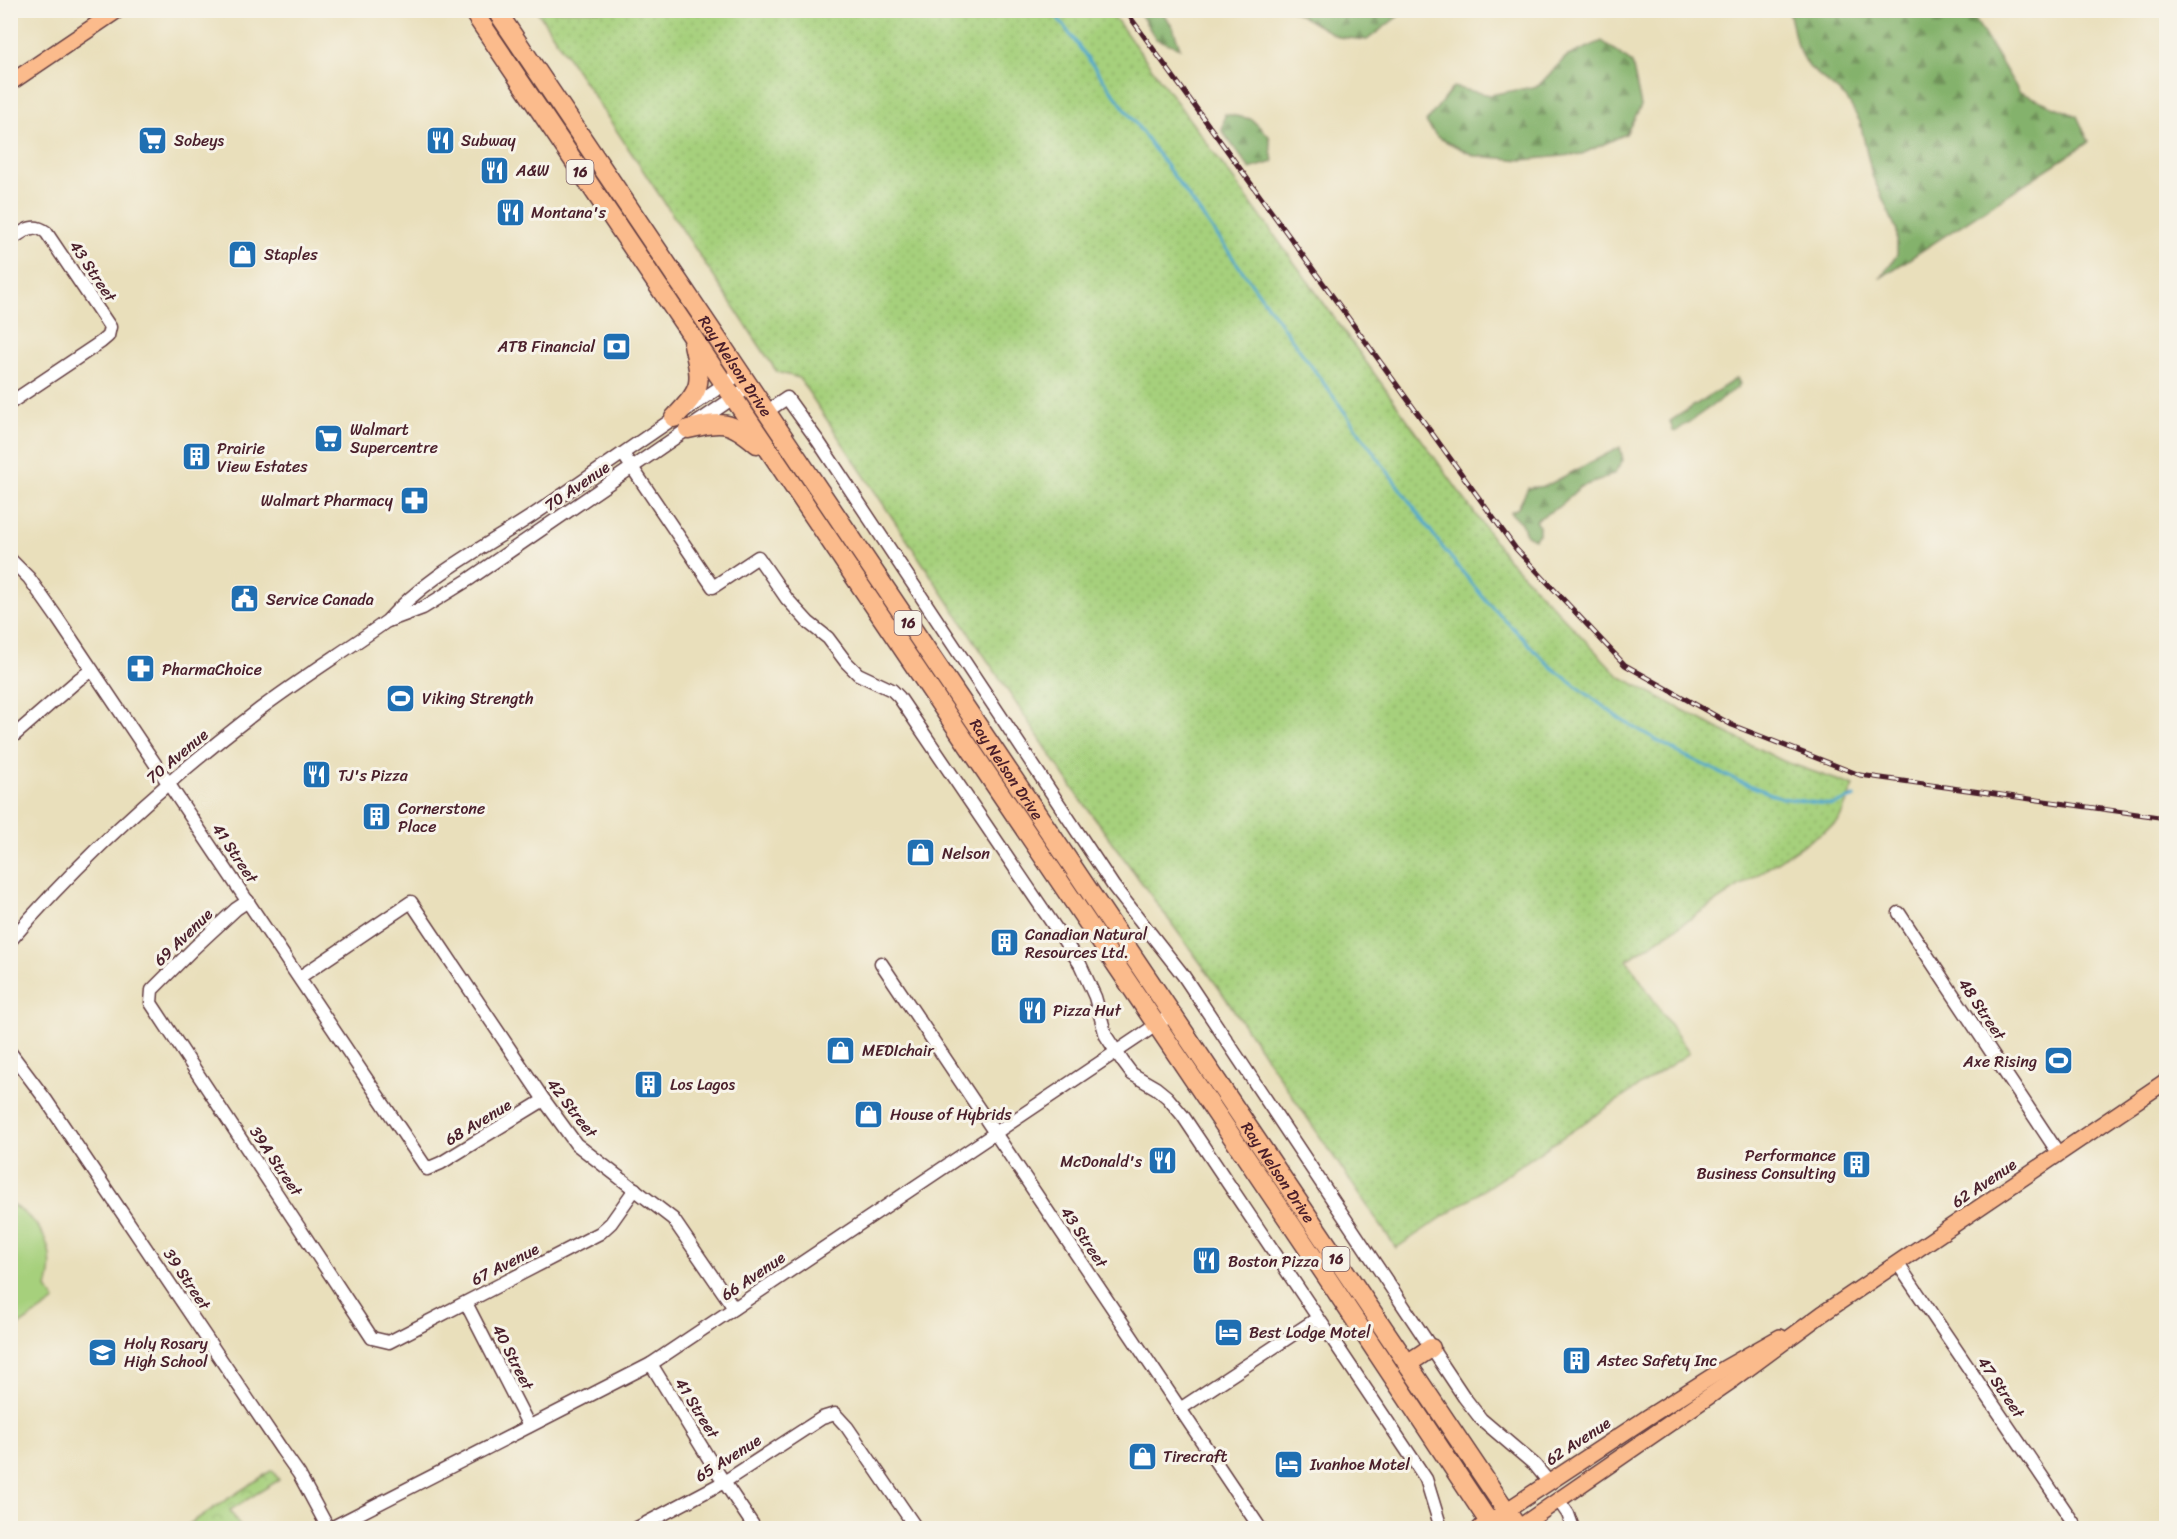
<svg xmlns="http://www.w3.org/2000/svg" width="2177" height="1539" viewBox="0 0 2177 1539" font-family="Sriracha,sans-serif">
	<defs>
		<pattern id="grass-dots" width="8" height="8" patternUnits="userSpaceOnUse" patternTransform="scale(1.5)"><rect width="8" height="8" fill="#a6d07c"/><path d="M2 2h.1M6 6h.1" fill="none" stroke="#90b26b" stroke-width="1.8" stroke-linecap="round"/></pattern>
		<pattern id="forest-firs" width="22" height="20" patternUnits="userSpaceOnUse" patternTransform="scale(1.5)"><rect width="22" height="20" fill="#84b26c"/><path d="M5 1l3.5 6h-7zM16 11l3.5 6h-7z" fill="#6e9059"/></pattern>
		<pattern id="park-crowns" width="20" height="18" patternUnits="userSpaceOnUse" patternTransform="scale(1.5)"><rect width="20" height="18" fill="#a6d07c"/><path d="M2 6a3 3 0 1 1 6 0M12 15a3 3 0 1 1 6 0" fill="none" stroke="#90b26b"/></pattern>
	</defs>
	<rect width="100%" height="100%" fill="#f7f3e8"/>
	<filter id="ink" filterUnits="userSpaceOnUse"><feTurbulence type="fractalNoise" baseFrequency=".0167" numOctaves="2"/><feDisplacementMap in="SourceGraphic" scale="12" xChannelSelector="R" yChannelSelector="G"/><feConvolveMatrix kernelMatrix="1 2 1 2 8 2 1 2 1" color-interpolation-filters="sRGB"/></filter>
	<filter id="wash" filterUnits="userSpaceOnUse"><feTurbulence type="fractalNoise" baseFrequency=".008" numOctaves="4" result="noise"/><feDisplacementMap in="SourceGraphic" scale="24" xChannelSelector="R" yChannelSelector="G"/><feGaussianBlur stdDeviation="1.35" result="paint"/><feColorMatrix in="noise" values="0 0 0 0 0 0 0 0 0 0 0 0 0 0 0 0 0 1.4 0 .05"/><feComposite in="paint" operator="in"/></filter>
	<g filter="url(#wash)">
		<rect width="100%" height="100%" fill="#e9dfbb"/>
		<path fill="url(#grass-dots)" stroke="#787854" stroke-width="1.5" d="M537 11H1110L1310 284 1506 557 1619 676 1717 728 1783 761 1854 786 1838 822 1627 960 1689 1053 1396 1248 1218 987 1076 793 799 378 777 372Z"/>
		<g fill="url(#forest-firs)" stroke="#67684c" stroke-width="1.5">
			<path d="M1141 11H1161L1173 27 1180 48 1156 39 1139 12Z"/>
			<path d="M1293 11H1405L1367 40 1338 37Z"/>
			<path d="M1789 11H1970L2019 92 2077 116 2089 142 1880 278 1897 255V231L1872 175 1860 122 1847 99 1809 67 1797 46Z"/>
			<path d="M1602 41 1632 63 1641 106 1626 134 1582 154 1523 160 1475 156 1437 137 1426 122 1453 87 1490 95 1538 86 1566 57Z"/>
			<path d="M1225 114 1251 119 1269 136 1273 162 1250 169 1222 131Z"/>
			<path d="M1737 378 1740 384 1737 388 1675 432 1673 431 1670 421Z"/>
			<path d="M1620 447 1623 460 1615 473 1601 480 1580 487 1560 506 1536 520 1539 526V534L1534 539 1526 535 1521 523 1510 512 1518 508 1528 488 1546 486Z"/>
		</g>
		<path fill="url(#park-crowns)" stroke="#787854" stroke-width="1.5" d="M272 1470 279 1480 230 1510 241 1528H183Z"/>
		<path fill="#a6d07c" stroke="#787854" stroke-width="1.5" d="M11 1204C43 1223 58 1251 47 1288L55 1301 11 1331Z"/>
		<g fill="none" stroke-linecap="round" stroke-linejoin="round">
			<path stroke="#50a8cd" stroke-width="3" d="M1052 10 1131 117 1443 548 1487 602 1551 667 1620 719 1681 754 1738 781 1782 798 1832 805 1855 797"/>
		</g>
	</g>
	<g filter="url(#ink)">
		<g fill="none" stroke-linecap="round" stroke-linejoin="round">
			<defs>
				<g id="minor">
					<path d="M10 240C23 232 32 222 46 232L110 327 108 336 101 342 10 403"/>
					<path d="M766 412 787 398 818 441 1114 887 1183 975 1464 1397 1481 1419 1535 1465 1548 1481"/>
					<path d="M623 454 713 587 758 557 787 599 809 623 828 638 846 662 858 674 892 690 899 697 1080 964 1095 997 1106 1036 1123 1062 1132 1074 1156 1088 1167 1097 1183 1116 1426 1479 1441 1528"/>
					<path d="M10 559 29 578 58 619 427 1169 441 1163 544 1100"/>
					<path d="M388 621 423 608 468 580 749 387"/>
					<path d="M10 739 79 679 92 670"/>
					<path d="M248 901 236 909 194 948 152 990 151 1003 372 1338 389 1342 600 1233 611 1223 635 1189"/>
					<path d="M1899 913 2059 1154"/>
					<path d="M10 941C84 855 170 778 260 709 301 678 345 651 387 621 426 577 481 549 530 517 600 470 669 420 740 374"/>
					<path d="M881 963 1260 1528"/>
					<path d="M300 977 411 902 544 1100 576 1144 673 1219 734 1308"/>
					<path d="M10 1052 46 1100 282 1450 299 1474 328 1528"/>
					<path d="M1898 1264 2077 1528"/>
					<path d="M466 1303 529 1426"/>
					<path d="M651 1364 714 1467 755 1528"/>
					<path d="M1180 1409 1318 1318"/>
					<path d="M1559 1501 1568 1514 1573 1528"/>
					<path d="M331 1528 651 1364 1171 1015"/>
					<path d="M637 1528 724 1482 822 1418 835 1414 847 1427 916 1528"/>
				</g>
				<g id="major">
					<path d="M10 83 118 10"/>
					<path d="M1480 1528 1648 1417 1725 1368 1780 1337"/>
					<path d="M1518 1528 1734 1379 1822 1314 2166 1081"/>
				</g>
				<g id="highway">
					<path d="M472 10 1324 1273 1493 1528"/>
					<path id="s1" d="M496 10 1518 1528"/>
					<path d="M674 418C703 387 702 385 693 344"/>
					<path d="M688 429C723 421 729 420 757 444"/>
					<path d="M1407 1364 1431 1348"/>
				</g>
			</defs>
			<use href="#minor" stroke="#623c41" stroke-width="15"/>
			<use href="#major" stroke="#623c41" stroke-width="18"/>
			<use href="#highway" stroke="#623c41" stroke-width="21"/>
			<use href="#minor" stroke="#fff" stroke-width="12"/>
			<use href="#major" stroke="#fbbb8c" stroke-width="15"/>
			<use href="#highway" stroke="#fbbb8c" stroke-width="18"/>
			<defs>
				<path id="rail" d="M1125 10 1516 549 1625 665 1732 725 1860 775 2166 818"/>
			</defs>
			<use href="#rail" stroke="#4a1f2b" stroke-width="5"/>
			<use href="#rail" stroke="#f7f3e8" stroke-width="3" stroke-dasharray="9" stroke-linecap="butt"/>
		</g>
	</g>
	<defs>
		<symbol id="supermarket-square" viewBox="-11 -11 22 22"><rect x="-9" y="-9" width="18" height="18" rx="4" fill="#1f6fb2" stroke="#f7f3e8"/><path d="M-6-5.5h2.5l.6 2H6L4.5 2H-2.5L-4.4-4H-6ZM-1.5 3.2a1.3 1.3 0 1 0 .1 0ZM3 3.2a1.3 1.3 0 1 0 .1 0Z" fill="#fff"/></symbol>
		<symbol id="restaurant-square" viewBox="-11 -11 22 22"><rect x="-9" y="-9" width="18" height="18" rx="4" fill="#1f6fb2" stroke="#f7f3e8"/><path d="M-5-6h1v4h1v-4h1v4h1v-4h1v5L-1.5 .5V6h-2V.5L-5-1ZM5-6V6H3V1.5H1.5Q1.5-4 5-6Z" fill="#fff"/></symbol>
		<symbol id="shop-square" viewBox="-11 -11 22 22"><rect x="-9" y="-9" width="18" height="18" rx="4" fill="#1f6fb2" stroke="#f7f3e8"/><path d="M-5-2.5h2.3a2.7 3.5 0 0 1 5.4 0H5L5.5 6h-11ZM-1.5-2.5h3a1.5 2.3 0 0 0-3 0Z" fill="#fff"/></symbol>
		<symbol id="bank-square" viewBox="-11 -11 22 22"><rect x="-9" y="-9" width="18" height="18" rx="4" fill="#1f6fb2" stroke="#f7f3e8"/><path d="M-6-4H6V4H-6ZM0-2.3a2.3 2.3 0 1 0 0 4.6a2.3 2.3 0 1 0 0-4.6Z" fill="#fff"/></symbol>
		<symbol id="building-square" viewBox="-11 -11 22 22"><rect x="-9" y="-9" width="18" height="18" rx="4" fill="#1f6fb2" stroke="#f7f3e8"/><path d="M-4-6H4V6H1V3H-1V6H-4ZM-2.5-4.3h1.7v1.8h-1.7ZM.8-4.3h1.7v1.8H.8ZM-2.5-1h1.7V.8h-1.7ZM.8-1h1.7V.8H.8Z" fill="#fff"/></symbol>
		<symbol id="pharmacy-square" viewBox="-11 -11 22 22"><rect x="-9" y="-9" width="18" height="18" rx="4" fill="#1f6fb2" stroke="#f7f3e8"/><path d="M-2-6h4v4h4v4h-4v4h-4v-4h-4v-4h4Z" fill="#fff"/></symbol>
		<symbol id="civic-square" viewBox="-11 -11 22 22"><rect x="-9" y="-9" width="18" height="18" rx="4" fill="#1f6fb2" stroke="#f7f3e8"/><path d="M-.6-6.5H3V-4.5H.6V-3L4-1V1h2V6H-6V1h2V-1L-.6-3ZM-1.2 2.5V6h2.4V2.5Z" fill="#fff"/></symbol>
		<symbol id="stadium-square" viewBox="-11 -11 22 22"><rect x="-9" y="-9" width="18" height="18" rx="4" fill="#1f6fb2" stroke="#f7f3e8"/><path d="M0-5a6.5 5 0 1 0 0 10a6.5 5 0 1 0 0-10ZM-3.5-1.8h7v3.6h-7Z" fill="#fff"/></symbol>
		<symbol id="hotel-square" viewBox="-11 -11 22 22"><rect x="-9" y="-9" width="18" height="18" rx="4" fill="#1f6fb2" stroke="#f7f3e8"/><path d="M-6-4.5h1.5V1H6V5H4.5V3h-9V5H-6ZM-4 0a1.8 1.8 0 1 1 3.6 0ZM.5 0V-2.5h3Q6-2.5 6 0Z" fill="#fff"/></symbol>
		<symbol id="school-square" viewBox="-11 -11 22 22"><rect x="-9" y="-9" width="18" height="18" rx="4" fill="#1f6fb2" stroke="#f7f3e8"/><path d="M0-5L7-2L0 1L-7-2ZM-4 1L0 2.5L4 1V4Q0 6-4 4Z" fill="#fff"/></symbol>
	</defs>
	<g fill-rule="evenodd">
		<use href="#supermarket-square" x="136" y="124" width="33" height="33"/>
		<use href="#restaurant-square" x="424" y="124" width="33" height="33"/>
		<use href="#restaurant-square" x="478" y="154" width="33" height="33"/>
		<use href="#restaurant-square" x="494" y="196" width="33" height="33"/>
		<use href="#shop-square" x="226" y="238" width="33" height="33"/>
		<use href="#bank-square" x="600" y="330" width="33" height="33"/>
		<use href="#supermarket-square" x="312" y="422" width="33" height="33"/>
		<use href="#building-square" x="180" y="440" width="33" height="33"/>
		<use href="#pharmacy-square" x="398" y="484" width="33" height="33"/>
		<use href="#civic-square" x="228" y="582" width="33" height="33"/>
		<use href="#pharmacy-square" x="124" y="652" width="33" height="33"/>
		<use href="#stadium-square" x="384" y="682" width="33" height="33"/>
		<use href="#restaurant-square" x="300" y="758" width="33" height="33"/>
		<use href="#building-square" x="360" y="800" width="33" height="33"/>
		<use href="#shop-square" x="904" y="836" width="33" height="33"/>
		<use href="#building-square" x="988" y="926" width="33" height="33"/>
		<use href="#restaurant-square" x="1016" y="994" width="33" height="33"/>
		<use href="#shop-square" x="824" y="1034" width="33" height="33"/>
		<use href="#stadium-square" x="2042" y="1044" width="33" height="33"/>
		<use href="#building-square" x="632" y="1068" width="33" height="33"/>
		<use href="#shop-square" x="852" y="1098" width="33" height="33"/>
		<use href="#restaurant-square" x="1146" y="1144" width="33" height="33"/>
		<use href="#building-square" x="1840" y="1148" width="33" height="33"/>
		<use href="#restaurant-square" x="1190" y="1244" width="33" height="33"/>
		<use href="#hotel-square" x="1212" y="1316" width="33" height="33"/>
		<use href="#school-square" x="86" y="1336" width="33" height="33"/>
		<use href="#building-square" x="1560" y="1344" width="33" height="33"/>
		<use href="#shop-square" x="1126" y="1440" width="33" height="33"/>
		<use href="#hotel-square" x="1272" y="1448" width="33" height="33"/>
	</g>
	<g text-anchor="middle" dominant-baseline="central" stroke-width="6" stroke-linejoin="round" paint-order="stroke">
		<g fill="#f7f3e8" stroke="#7e5f64" stroke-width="1.5">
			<rect x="566.5" y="160" width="27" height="24" rx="4.5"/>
			<rect x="894.5" y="611" width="27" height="24" rx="4.5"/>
			<rect x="1322.5" y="1247" width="27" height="24" rx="4.5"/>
		</g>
		<g font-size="15" font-weight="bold" fill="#4a1f2b">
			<text x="580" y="172">16</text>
			<text x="908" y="623">16</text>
			<text x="1336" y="1259">16</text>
		</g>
		<g font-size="16" fill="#4a1f2b" stroke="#f7f3e8" text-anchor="start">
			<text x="174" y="140">Sobeys</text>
			<text x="461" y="140">Subway</text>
			<text x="516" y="170">A&amp;W</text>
			<text x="531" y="212">Montana's</text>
			<text x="264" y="254">Staples</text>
			<text x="595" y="346" text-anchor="end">ATB Financial</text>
			<text x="350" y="429">Walmart<tspan x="350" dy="18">Supercentre</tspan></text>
			<text x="217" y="448">Prairie<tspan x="217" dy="18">View Estates</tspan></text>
			<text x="393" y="500" text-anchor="end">Walmart Pharmacy</text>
			<text x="266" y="599">Service Canada</text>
			<text x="162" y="669">PharmaChoice</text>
			<text x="422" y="698">Viking Strength</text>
			<text x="338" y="775">TJ's Pizza</text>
			<text x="398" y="808">Cornerstone<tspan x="398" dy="18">Place</tspan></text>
			<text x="942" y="853">Nelson</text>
			<text x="1025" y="934">Canadian Natural<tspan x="1025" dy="18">Resources Ltd.</tspan></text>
			<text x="1053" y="1010">Pizza Hut</text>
			<text x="862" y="1050">MEDIchair</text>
			<text x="2037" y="1061" text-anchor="end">Axe Rising</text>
			<text x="670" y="1084">Los Lagos</text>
			<text x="890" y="1114">House of Hybrids</text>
			<text x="1836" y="1155" text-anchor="end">Performance<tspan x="1836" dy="18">Business Consulting</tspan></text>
			<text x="1142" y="1161" text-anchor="end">McDonald's</text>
			<text x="1228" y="1261">Boston Pizza</text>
			<text x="1249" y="1332">Best Lodge Motel</text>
			<text x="124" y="1343">Holy Rosary<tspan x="124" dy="18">High School</tspan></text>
			<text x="1597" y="1360">Astec Safety Inc</text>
			<text x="1163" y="1456">Tirecraft</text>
			<text x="1310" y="1464">Ivanhoe Motel</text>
		</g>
		<g font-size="16" fill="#4a1f2b" stroke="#f7f3e8">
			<text transform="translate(93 271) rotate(56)">43 Street</text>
			<text stroke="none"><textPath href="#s1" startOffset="429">Ray Nelson Drive</textPath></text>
			<text transform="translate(577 486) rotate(-34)">70 Avenue</text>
			<text transform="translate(177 756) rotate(-40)">70 Avenue</text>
			<text stroke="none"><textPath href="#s1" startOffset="915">Ray Nelson Drive</textPath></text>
			<text transform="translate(235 853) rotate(56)">41 Street</text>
			<text transform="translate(183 937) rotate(-44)">69 Avenue</text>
			<text transform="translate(1982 1009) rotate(56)">48 Street</text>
			<text transform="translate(572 1108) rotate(52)">42 Street</text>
			<text transform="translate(478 1122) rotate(-31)">68 Avenue</text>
			<text transform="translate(276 1161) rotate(56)">39A Street</text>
			<text stroke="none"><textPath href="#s1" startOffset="1401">Ray Nelson Drive</textPath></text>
			<text transform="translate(1984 1183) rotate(-34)">62 Avenue</text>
			<text transform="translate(1084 1237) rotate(56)">43 Street</text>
			<text transform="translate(505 1264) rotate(-27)">67 Avenue</text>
			<text transform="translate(753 1276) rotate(-34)">66 Avenue</text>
			<text transform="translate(187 1279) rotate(56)">39 Street</text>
			<text transform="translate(513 1357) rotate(63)">40 Street</text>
			<text transform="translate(2001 1387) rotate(56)">47 Street</text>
			<text transform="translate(697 1408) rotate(58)">41 Street</text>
			<text transform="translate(1578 1441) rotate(-33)">62 Avenue</text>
			<text transform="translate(728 1458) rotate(-32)">65 Avenue</text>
		</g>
	</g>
	<rect width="2177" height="1539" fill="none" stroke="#f7f3e8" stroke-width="36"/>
</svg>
